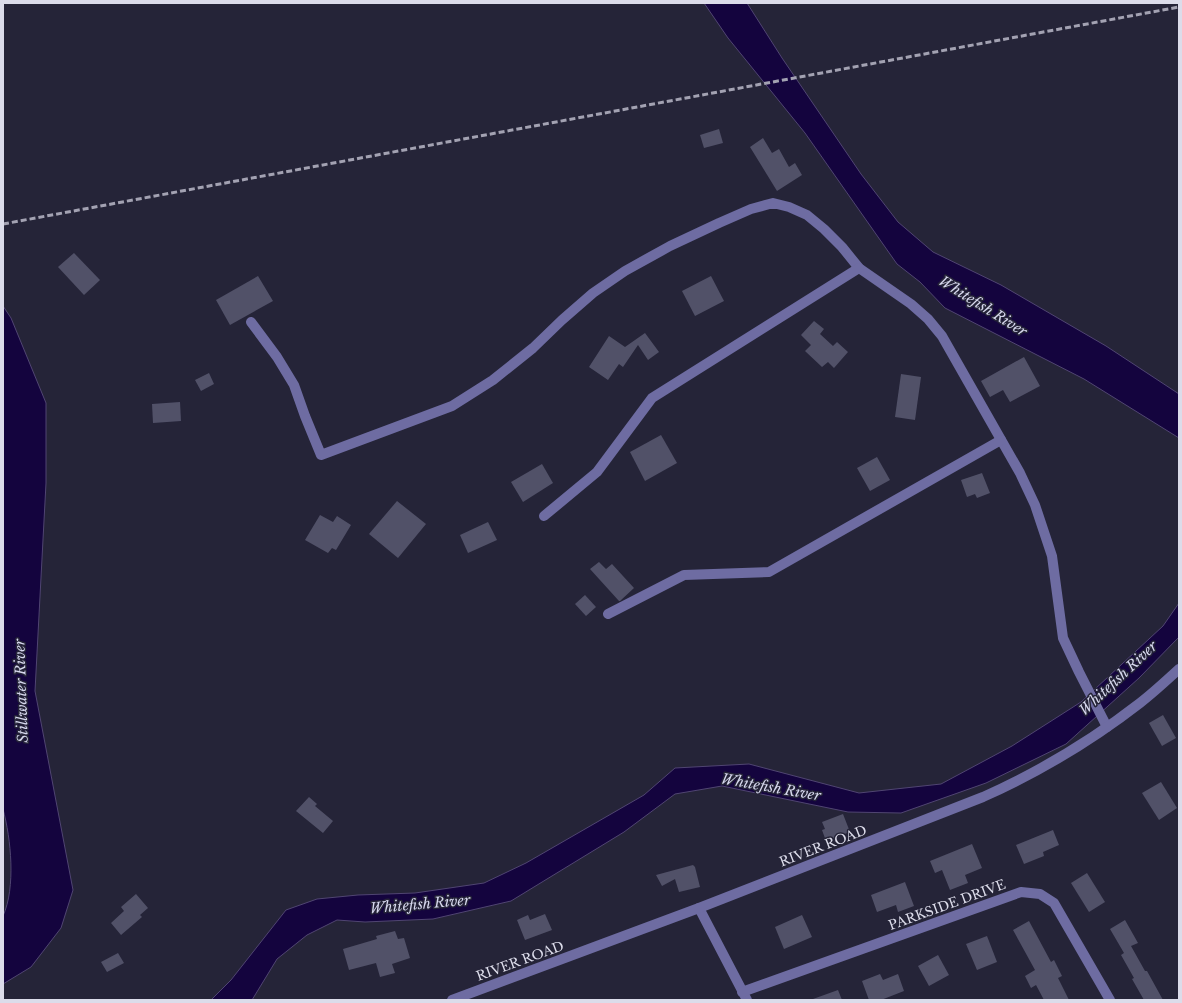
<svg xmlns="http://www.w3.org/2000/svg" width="1182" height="1003" viewBox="0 0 1182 1003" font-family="'Libre Baskerville',serif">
	<rect width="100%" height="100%" fill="#252438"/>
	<g fill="#14043e" stroke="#504572">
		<path d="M704 3H747L782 58 861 174 898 222 933 252 1001 285 1106 346 1179 394V438L1084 379 945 308 920 282 897 264 805 133 728 38Z"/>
		<path d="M3 306 11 318 46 403V483L35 691 73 890 61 928 31 967 3 984V916C16 887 11 839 3 809Z"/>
		<path d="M1179 603V637L1139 678 1066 744 986 783 901 813 848 812 722 786 675 794 624 832 511 901 433 919 365 922 337 920 307 935 277 959 252 1000H211L231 980 286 910 317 899 358 895 415 893 484 883 526 863 644 795 675 768 749 764 859 793 941 784 1012 746 1081 702 1163 626Z"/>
	</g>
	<g fill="#515168">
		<path d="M719 129 723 143 704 148 700 135Z"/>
		<path d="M763 138 772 153 779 149 789 167 795 163 802 175 777 191 750 147Z"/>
		<path d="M74 253 100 280 84 295 58 267Z"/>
		<path d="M258 276 273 301 230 325 216 300Z"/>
		<path d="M711 276 724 301 695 316 682 291Z"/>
		<path d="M814 321 824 329 820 334 833 346 837 342 848 352 834 368 828 362 822 367 805 351 811 345 801 335Z"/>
		<path d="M645 333 659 352 648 360 638 345 623 367 619 364 608 380 589 367 609 336 625 347Z"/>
		<path d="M1024 357 1040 386 1010 402 1003 390 990 397 981 381Z"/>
		<path d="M209 373 214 384 201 391 195 380Z"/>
		<path d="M901 374 921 377 915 420 895 417Z"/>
		<path d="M180 402 181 421 153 423 152 404Z"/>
		<path d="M661 435 677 463 645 481 630 452Z"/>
		<path d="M877 457 890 480 870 491 857 468Z"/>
		<path d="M542 464 553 483 523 502 511 482Z"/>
		<path d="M982 473 990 493 977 498 975 494 967 497 961 480Z"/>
		<path d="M397 501 426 524 398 558 369 534Z"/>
		<path d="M320 515 333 522 337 516 351 525 336 550 332 548 328 553 305 540Z"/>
		<path d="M488 522 497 540 468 553 460 535Z"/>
		<path d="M599 562 606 569 612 564 634 588 620 601H619L590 569Z"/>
		<path d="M585 595 596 607 586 616 575 604Z"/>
		<path d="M1163 715 1176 738 1162 746 1149 723Z"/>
		<path d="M1161 782 1177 808 1159 820 1142 793Z"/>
		<path d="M309 797 317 804 315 806 333 821 323 833 296 811Z"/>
		<path d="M843 814 850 832 826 841 822 830 825 829 822 822Z"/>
		<path d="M1053 830 1059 845 1043 852 1044 856 1024 864 1016 845Z"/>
		<path d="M972 844 982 868 965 875 968 883 950 890 942 870 935 873 930 861Z"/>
		<path d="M693 865 695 867 700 887 679 892 675 879 662 886 656 875Z"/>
		<path d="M1087 873 1105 902 1089 912 1071 883Z"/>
		<path d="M905 882 914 906 898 912 896 905 877 912 871 895Z"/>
		<path d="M136 894 148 908 140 915 142 917 121 935 111 923 124 911 121 907Z"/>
		<path d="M545 914 552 930 525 940 517 920 528 915 530 920Z"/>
		<path d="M802 915 812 937 784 949 775 927Z"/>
		<path d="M1125 920 1138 943 1131 946 1145 971H1147L1163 1000H1144L1132 979 1134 978 1121 955 1124 953 1110 929Z"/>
		<path d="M1029 921 1051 962 1054 960 1062 976 1058 978 1069 1000H1044L1036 985 1031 988 1025 976 1035 970 1013 930Z"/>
		<path d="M395 931 398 939 404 938 410 958 392 964 395 973 380 977 376 963 349 970 343 949 377 939 376 936Z"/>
		<path d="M987 936 997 962 977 970 966 944Z"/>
		<path d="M118 953 124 963 107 972 101 962Z"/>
		<path d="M938 955 949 975 929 986 918 966Z"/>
		<path d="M880 974 883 980 898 974 904 991 881 1000H869L862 981Z"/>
		<path d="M838 990 842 1000H813V999Z"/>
	</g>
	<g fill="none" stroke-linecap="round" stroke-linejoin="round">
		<g stroke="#6e6ca2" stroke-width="10">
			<path d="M251 322 277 357 294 385 305 416 321 455 452 406 493 380 533 348 562 320 593 293 625 271 670 246 719 223 751 209 773 203 789 207 807 215 824 229 842 247 859 268 911 304 928 319 942 336 1020 473 1035 505 1052 556 1063 638 1079 672 1107 727"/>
			<path d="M544 516 597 472 652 398 859 268"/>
			<path d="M608 614 684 575 769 572 1001 440"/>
			<path d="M699 908 747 1000"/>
			<path d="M742 992 1021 892 1040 894 1054 903 1110 1000"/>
			<path d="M452 1000 699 908 983 797C1039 772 1091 741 1140 703 1153 693 1166 681 1179 669"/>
		</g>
		<path stroke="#a3a2b2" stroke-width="3" stroke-dasharray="6 3" stroke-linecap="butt" d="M3 224 1179 7"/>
	</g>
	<g text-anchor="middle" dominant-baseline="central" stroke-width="3" stroke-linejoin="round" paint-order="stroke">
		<g font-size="13" fill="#dcdcea" stroke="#252438">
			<text transform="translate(823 846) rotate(-21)">RIVER ROAD</text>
			<text transform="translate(947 905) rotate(-20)">PARKSIDE DRIVE</text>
			<text transform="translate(520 961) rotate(-20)">RIVER ROAD</text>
		</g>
		<g font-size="14" font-style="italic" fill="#d7d8ee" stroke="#252438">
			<text transform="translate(983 306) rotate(32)">Whitefish River</text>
			<text transform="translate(1118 678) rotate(-43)">Whitefish River</text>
			<text transform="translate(21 691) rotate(-92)">Stillwater River</text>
			<text transform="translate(771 787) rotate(10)">Whitefish River</text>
			<text transform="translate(420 904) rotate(-5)">Whitefish River</text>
		</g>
	</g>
	<rect width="1182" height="1003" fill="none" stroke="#dcdcea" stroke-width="8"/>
</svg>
